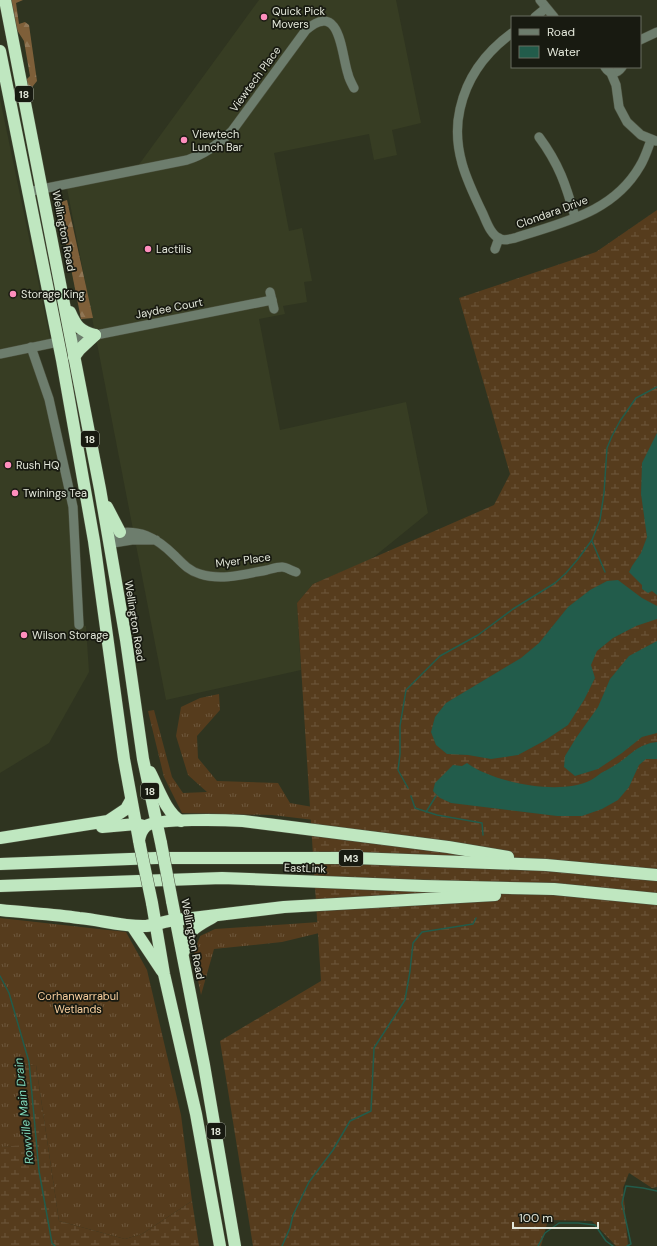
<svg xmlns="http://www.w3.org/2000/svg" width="657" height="1246" viewBox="0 0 657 1246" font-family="'DM Sans',sans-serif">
	<defs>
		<pattern id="grass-tufts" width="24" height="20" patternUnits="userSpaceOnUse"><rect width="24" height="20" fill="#563c1d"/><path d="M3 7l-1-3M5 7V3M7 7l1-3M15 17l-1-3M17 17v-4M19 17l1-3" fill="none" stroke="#6e583d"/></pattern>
		<pattern id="forest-firs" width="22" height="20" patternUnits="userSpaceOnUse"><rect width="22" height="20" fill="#7e5f39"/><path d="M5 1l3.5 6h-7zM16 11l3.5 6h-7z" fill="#907655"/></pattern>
		<pattern id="wetland-marsh" width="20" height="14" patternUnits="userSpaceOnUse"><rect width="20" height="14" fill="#563c1d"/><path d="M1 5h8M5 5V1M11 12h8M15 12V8" fill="none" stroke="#6e583d"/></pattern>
	</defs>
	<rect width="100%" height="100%" fill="#2f3420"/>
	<g fill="#373d23">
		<path d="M259 0H396L421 123 392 130 397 155 374 160 369 134 274 153 289 231 302 228 312 281 304 282 307 302 283 306 285 314 259 319 280 430 406 402 428 513 370 560 313 584 297 603 301 670 166 700 66 183 135 170Z"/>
		<path d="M0 99 51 343 31 347 73 507 79 625 86 626 89 672 49 743 0 773Z"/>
	</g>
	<g fill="url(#grass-tufts)">
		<path d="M219 694 220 710 197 736 198 758 217 781 278 783 290 803 409 824 406 831 272 815 182 813 164 777 148 711 154 710 172 777 183 793 207 792 188 775 176 736 181 707 200 698Z"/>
		<path d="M0 918 126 932 147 970 181 1115 192 1201 142 1234 125 1239 59 1221 36 1065 18 1066 25 1146 0 1147Z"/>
		<path d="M334 921 340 928 282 942 214 949 201 995 193 956 200 936 215 929Z"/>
	</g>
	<g fill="url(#forest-firs)">
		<path d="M10 0H23L16 3 19 24 25 22 29 25 37 81 29 91 26 80 30 76 24 41 17 30Z"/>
		<path d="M67 200 93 318 81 319 58 203Z"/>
	</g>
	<g fill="url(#wetland-marsh)">
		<path d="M657 210V1187L652 1188 629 1173 623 1188 628 1246H616L592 1221 548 1220 541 1246H253L220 1041 321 981 297 603 313 584 494 505 510 474 459 298 596 252Z"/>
		<path d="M36 1065 59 1221 125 1239 142 1234 192 1201 199 1246H0V1147L25 1145 18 1066Z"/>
	</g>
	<g fill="#225c4b">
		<path d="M657 433V595L652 591 648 593 642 589V585L629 572 632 566 641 553 647 537 641 494 642 463Z"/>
		<path d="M618 580 642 598 657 606V619L636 626 613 638 597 651 591 665 595 678 584 700 568 725 544 741 518 755 491 759 468 755 447 754 436 745 431 732 435 717 446 703 521 658 539 643 568 607 590 590 607 581Z"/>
		<path d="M657 641V733L642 737 622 753 598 769 575 776 564 767 565 756 576 738 598 707 610 679 629 656Z"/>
		<path d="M657 742V759H646L639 765 629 787 618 800 602 809 582 816H557L451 803 440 798 433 791 435 783 453 765 462 766 467 763C494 783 561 796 591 780 595 778 598 775 601 773 607 770 612 767 617 764 632 754 638 744 657 742Z"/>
	</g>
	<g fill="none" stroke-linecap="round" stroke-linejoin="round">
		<g stroke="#225c4b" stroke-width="1.5">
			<path d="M592 541 605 572"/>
			<path d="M408 788 398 770 400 754V726L406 690 440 656 478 635 513 609 555 583 566 573 578 559 592 540 600 520 604 493 607 448 612 436 620 421 636 398 657 387"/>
			<path d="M411 796 415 808 437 815 482 823 483 835"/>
			<path d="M426 812 436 796"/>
			<path d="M0 976 9 993 29 1062 39 1171 52 1243 55 1246"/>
			<path d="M282 1246 290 1228 293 1215 309 1182 333 1150 350 1121 371 1111 374 1048 405 1000 410 971 413 943 422 932 473 924 476 918"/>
			<path d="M538 1246 545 1233 559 1223H578L595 1225 606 1241 613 1246"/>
			<path d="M627 1246 631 1244 622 1203 626 1186 643 1188 657 1191"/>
		</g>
		<defs>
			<g id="minor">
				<path d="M540 0 554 17"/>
				<path d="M535 17 546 8"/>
				<path d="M512 33C486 52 467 77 460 109 451 148 467 181 483 214 487 223 491 235 500 239 505 241 510 239 515 238 563 222 613 213 640 166 645 158 648 148 651 140"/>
				<path d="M640 40 657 32"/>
				<path d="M605 67C610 75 617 74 622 67"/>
				<path d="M611 73 616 85 619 107 627 122 641 135 656 141"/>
				<path d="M539 137C559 164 566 185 575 217"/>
				<path d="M27 192 187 160C203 155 220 143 232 131L306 30C341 0 341 54 348 74 349 79 352 84 354 88"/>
				<path d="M495 249 499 238"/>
				<path d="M270 292 274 309"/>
				<path d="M71 340 272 300"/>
				<path d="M31 347 49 399 73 507 79 625"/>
				<path d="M0 354 58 342"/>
				<path d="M156 540H132L113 543 109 539 112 534C139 528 156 537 175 556 182 563 189 571 200 574 222 581 245 574 267 570 271 569 277 567 282 567 286 567 292 571 296 572"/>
			</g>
			<g id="highway">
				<path d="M5 0 100 489 126 640 143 759 161 843"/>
				<path d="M0 51 62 360 94 541 124 759 140 846"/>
				<path d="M70 312C76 326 80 331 95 335"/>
				<path d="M74 357 80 349 95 335"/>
				<path d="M107 507 120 532"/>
				<path d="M150 772C158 787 166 813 181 821"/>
				<path d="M102 827 136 824 144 826"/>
				<path d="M0 838 108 821 126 809 131 800"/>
				<path d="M139 840C140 835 141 830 146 826 157 818 226 820 243 821L448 847 508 857"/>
				<path d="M0 864 156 858H354L546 865 657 875"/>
				<path d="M0 886 222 878 423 886 554 889 657 899"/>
				<path d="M172 901 204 1065 235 1246"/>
				<path d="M152 903 164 974 196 1114 220 1246"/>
				<path d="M0 910C26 913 53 914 79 918 101 920 124 927 146 926 156 925 165 921 176 920L284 907 495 895"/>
				<path d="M132 926 162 971"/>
				<path d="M184 951C188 929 194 928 213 917"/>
			</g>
		</defs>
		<use href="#minor" stroke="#4c513e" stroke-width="10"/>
		<use href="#highway" stroke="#4c513e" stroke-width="13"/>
		<use href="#minor" stroke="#6d7d6d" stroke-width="9"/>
		<use href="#highway" stroke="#bfe7c0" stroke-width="12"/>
		<defs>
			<g id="highway-bridge">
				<path d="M161 843 172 901"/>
				<path d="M140 846 152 903"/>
			</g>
		</defs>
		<use href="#highway-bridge" stroke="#4c513e" stroke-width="13" stroke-linecap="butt"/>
		<use href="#highway-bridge" stroke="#bfe7c0" stroke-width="12"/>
	</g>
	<g fill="#fe8ebd" stroke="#181a11" stroke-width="1.5">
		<circle cx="264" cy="17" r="4"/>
		<circle cx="184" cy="140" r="4"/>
		<circle cx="148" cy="249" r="4"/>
		<circle cx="13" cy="294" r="4"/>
		<circle cx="8" cy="465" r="4"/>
		<circle cx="15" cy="493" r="4"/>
		<circle cx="24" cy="635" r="4"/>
	</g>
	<g text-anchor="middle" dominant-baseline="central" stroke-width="3.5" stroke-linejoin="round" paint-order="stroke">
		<g fill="#181a11" stroke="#a6aa9e" stroke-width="1">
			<rect x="15" y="86" width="18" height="16" rx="3"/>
			<rect x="81" y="431" width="18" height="16" rx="3"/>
			<rect x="141" y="783" width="18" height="16" rx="3"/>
			<rect x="339" y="850" width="24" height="16" rx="3"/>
			<rect x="207" y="1123" width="18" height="16" rx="3"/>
		</g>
		<g font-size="10" font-weight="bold" fill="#e3e7da">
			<text x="24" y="94">18</text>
			<text x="90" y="439">18</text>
			<text x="150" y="791">18</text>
			<text x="351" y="858">M3</text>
			<text x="216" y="1131">18</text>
		</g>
		<g font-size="11" fill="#e3e7da" stroke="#181a11" text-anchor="start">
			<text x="272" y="11">Quick Pick<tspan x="272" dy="13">Movers</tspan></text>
			<text x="192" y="134">Viewtech<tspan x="192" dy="13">Lunch Bar</tspan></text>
			<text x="156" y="249">Lactilis</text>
			<text x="21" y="294">Storage King</text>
			<text x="16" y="465">Rush HQ</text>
			<text x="23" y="493">Twinings Tea</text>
			<text x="32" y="635">Wilson Storage</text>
		</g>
		<g font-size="11" fill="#e3e7da" stroke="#181a11">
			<text transform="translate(255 79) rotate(-54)">Viewtech Place</text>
			<text transform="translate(552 212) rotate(-20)">Clondara Drive</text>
			<text transform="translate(64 231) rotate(79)">Wellington Road</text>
			<text transform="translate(169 308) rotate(-11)">Jaydee Court</text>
			<text transform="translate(243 560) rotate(-7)">Myer Place</text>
			<text transform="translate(135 621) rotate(81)">Wellington Road</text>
			<text transform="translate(305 868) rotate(2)">EastLink</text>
			<text transform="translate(193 939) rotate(79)">Wellington Road</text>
		</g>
		<g font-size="11" fill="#f8ce9e" stroke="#181a11">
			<text x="78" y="996">Corhanwarrabul<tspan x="78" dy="13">Wetlands</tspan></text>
		</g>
		<g font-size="12" font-style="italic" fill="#7fd9bb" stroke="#181a11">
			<text transform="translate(24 1111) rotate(-96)">Rowville Main Drain</text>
		</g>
	</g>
	<rect x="511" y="16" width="130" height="52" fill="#181a11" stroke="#696c61"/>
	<rect x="519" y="29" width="20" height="6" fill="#6d7d6d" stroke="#696c61"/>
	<text x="547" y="36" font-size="12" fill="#e3e7da">Road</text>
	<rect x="519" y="46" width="20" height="12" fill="#225c4b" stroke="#696c61"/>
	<text x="547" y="56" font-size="12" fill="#e3e7da">Water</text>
	<path d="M513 1222v6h85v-6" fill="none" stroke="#e3e7da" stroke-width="2"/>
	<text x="519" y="1222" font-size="12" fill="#e3e7da" stroke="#181a11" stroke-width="3" paint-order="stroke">100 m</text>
</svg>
